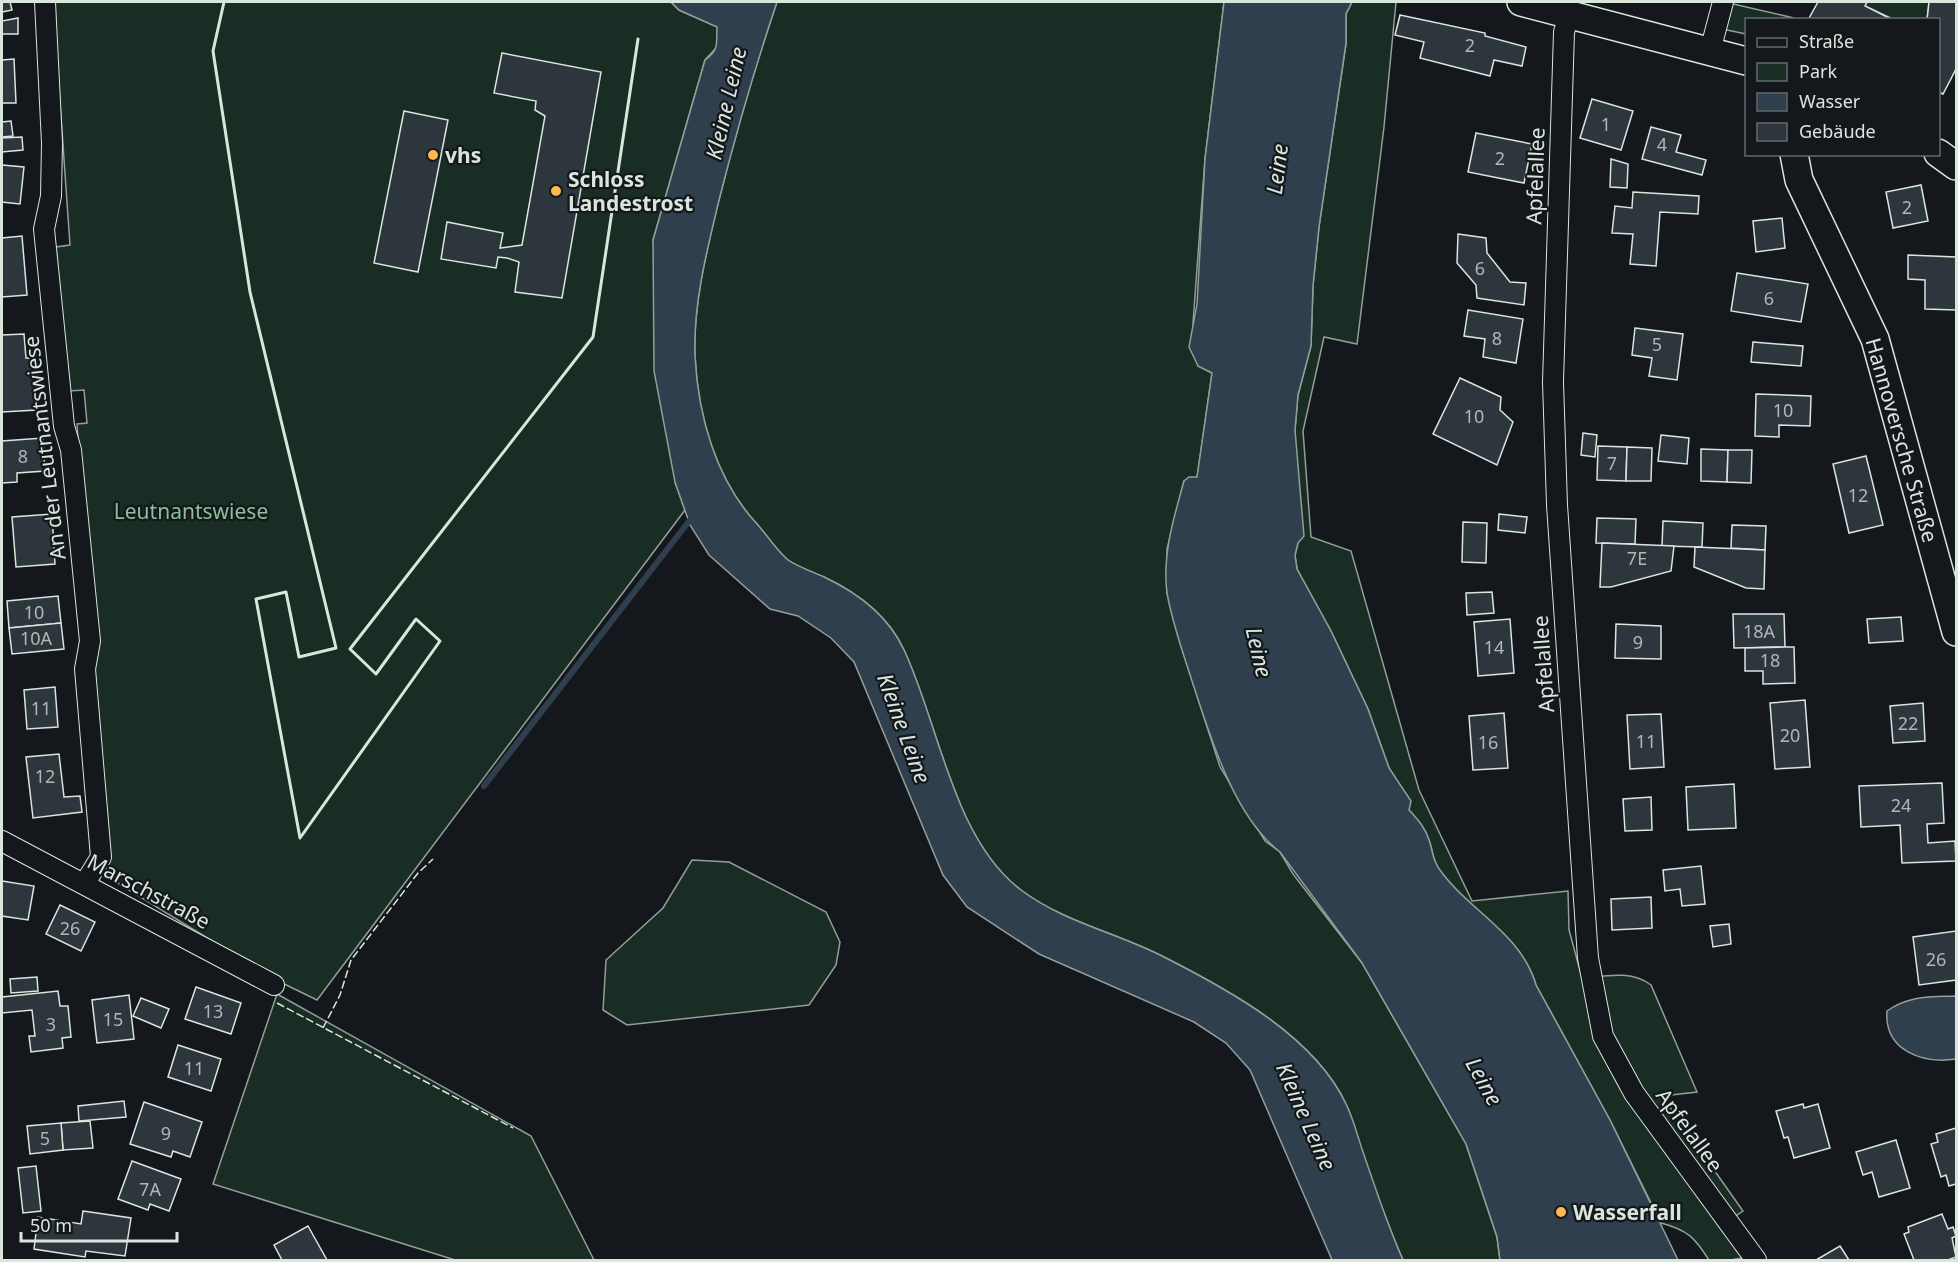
<svg xmlns="http://www.w3.org/2000/svg" width="1958" height="1262" viewBox="0 0 1958 1262" font-family="'Noto Sans',sans-serif">
	<rect width="100%" height="100%" fill="#14181c"/>
	<g fill="#1a2d24" stroke="#939e99" stroke-width="1.5">
		<path d="M53 2H671L679 10 718 27 717 47 705 60 653 240 675 482 685 510 317 1000 276 980 106 876 77 424 87 423 84 390 69 391 56 247 70 245Z"/>
		<path d="M777 2H1224L1205 159 1193 323 1198 366 1212 373 1197 478 1184 481 1167 549V593L1184 655 1220 767 1265 841 1280 852 1293 874 1362 963 1466 1144 1497 1237 1500 1260H1403C1388 1227 1376 1192 1364 1157 1358 1140 1354 1120 1346 1104 1314 1036 1229 990 1164 957 1118 933 1063 922 1021 890 953 839 939 724 904 650 888 615 858 593 824 577 813 572 798 567 788 560 777 551 767 535 757 524 716 480 698 416 695 356 693 304 707 250 719 200 736 133 755 67 777 2Z"/>
		<path d="M1352 2H1396L1384 127 1357 344 1324 337 1303 431 1311 537 1351 551 1419 790 1472 901 1568 891 1569 930 1582 978C1606 976 1631 970 1651 985L1697 1092 1662 1096 1743 1211 1725 1223 1748 1257 1730 1260H1709C1695 1238 1688 1230 1661 1223L1610 1120 1536 985C1521 933 1469 911 1439 870 1432 860 1433 850 1429 840 1424 827 1418 820 1409 810L1410 801 1389 768 1368 709 1331 631 1297 569 1295 555 1298 543 1295 430 1298 395 1311 346 1313 286 1319 227 1346 44V14Z"/>
		<path d="M1867 2H1929L1927 19H1893L1865 6Z"/>
		<path d="M1729 3 1794 18 1746 20V34L1722 29Z"/>
		<path d="M692 860 729 862 826 912 840 942 836 965 809 1005 627 1025 603 1010 606 960 663 908Z"/>
		<path d="M277 994 531 1136 594 1260H455L213 1184Z"/>
	</g>
	<g fill="#2f3f4d" stroke="#939e99" stroke-width="1.5">
		<path d="M671 2H777C755 67 736 133 719 200 707 250 693 304 695 356 698 416 716 480 757 524 767 535 777 551 788 560 798 567 813 572 824 577 858 593 888 615 904 650 939 724 953 839 1021 890 1063 922 1118 933 1164 957 1229 990 1314 1036 1346 1104 1353 1118 1357 1134 1362 1149 1375 1187 1387 1224 1403 1260H1332L1250 1070 1226 1043 1194 1022 1039 954 967 907 943 875 854 662 831 638 798 616 770 609 709 555 690 525 675 482 654 371 653 240 705 60C720 49 716 43 717 27L679 10Z"/>
		<path d="M1224 2H1352L1346 14V43L1319 227 1313 286 1311 346 1298 395 1295 430 1304 536 1298 543 1295 555 1297 569 1331 631 1368 709 1389 768 1411 801 1409 810C1418 820 1425 827 1429 840 1433 850 1432 860 1440 870 1469 911 1521 933 1536 985L1610 1120 1678 1260H1500L1497 1237 1466 1144 1362 963 1280 852C1233 816 1210 735 1192 681 1183 653 1172 622 1167 593 1162 555 1174 517 1184 481L1189 477H1197L1212 373 1198 366 1189 347 1197 304 1205 159Z"/>
		<path d="M1956 996V1059C1923 1064 1884 1051 1887 1011 1909 995 1931 997 1956 996Z"/>
	</g>
	<g fill="none" stroke-linecap="round" stroke-linejoin="round">
		<path stroke="#2f3f4d" stroke-width="6" d="M484 786 693 516"/>
	</g>
	<g fill="#2c363c" stroke="#d8e6dc" stroke-width="1.5">
		<path d="M2 2H10L12 10 2 12Z"/>
		<path d="M1818 2H1867L1865 6 1893 20H1808Z"/>
		<path d="M1929 2H1956V69L1943 94 1938 92V20H1927Z"/>
		<path d="M1400 15 1485 33V36L1526 47 1522 66 1494 60 1490 76 1420 58 1424 42 1395 35Z"/>
		<path d="M18 18V34H2V21Z"/>
		<path d="M502 53 601 72 562 298 515 292 519 262 507 258 498 257 496 268 441 259 447 222 503 233 500 248 522 245 545 116 535 110 536 101 494 93Z"/>
		<path d="M14 59 16 103H2V60Z"/>
		<path d="M1592 99 1633 111 1621 150 1580 138Z"/>
		<path d="M404 111 448 120 418 272 374 263Z"/>
		<path d="M11 121 13 136 2 137V122Z"/>
		<path d="M1651 127 1681 135 1676 152 1706 160 1702 175 1642 159Z"/>
		<path d="M1476 133 1532 144 1524 183 1468 172Z"/>
		<path d="M22 137 23 150 2 152V138Z"/>
		<path d="M1611 159 1628 164 1627 188 1610 187Z"/>
		<path d="M2 165 24 167 20 204 2 202Z"/>
		<path d="M1921 185 1928 221 1893 228 1886 192Z"/>
		<path d="M1633 192 1699 196 1698 214 1660 212 1656 266 1630 264 1633 234 1612 233 1615 206 1632 208Z"/>
		<path d="M1782 218 1785 248 1756 252 1753 221Z"/>
		<path d="M1458 234 1486 238 1487 253 1510 282 1526 283 1524 305 1477 298 1476 285 1457 263Z"/>
		<path d="M22 236 27 295 2 297V238Z"/>
		<path d="M1908 255 1956 257V310L1925 309V280L1908 279Z"/>
		<path d="M1737 273 1808 284 1801 322 1731 311Z"/>
		<path d="M1468 310 1523 319 1516 363 1483 357 1485 339 1464 336Z"/>
		<path d="M1635 328 1683 334 1677 380 1649 376 1652 358 1632 355Z"/>
		<path d="M24 334 26 358H33L37 410 2 412V335Z"/>
		<path d="M1753 342 1803 346 1801 366 1751 362Z"/>
		<path d="M1460 378 1501 397 1500 410 1513 422 1497 465 1433 434Z"/>
		<path d="M1756 394 1811 396 1810 426 1779 425V437L1755 436Z"/>
		<path d="M1583 433 1597 435 1595 457 1581 455Z"/>
		<path d="M1661 435 1689 438 1687 464 1658 461Z"/>
		<path d="M43 438 45 471 17 473V482L2 483V441Z"/>
		<path d="M1598 446 1627 447 1626 481 1597 480Z"/>
		<path d="M1627 447 1652 448 1651 481H1626Z"/>
		<path d="M1701 449 1728 450 1727 482 1701 481Z"/>
		<path d="M1728 450H1752L1751 483 1727 482Z"/>
		<path d="M1866 456 1883 525 1849 533 1833 464Z"/>
		<path d="M52 514 55 564 16 567 12 517Z"/>
		<path d="M1499 514 1527 517 1525 533 1498 530Z"/>
		<path d="M1597 518 1636 519 1635 544 1596 543Z"/>
		<path d="M1663 521 1703 523 1702 547 1662 546Z"/>
		<path d="M1463 522 1487 523 1486 563 1462 562Z"/>
		<path d="M1732 525 1766 526 1765 550 1731 548Z"/>
		<path d="M1602 543 1674 546 1671 571 1611 587H1600Z"/>
		<path d="M1695 547 1765 550 1764 589 1746 588 1694 567Z"/>
		<path d="M1492 592 1494 613 1467 615 1466 593Z"/>
		<path d="M58 596 61 623 9 628 7 601Z"/>
		<path d="M1733 614H1784L1785 647 1734 648Z"/>
		<path d="M1901 617 1903 641 1869 643 1867 619Z"/>
		<path d="M1510 619 1514 673 1478 676 1474 622Z"/>
		<path d="M61 623 64 649 12 654 9 628Z"/>
		<path d="M1616 624 1661 626V659L1615 658Z"/>
		<path d="M1785 647H1794L1795 683 1763 684V671H1745V648Z"/>
		<path d="M55 687 58 727 27 729 24 690Z"/>
		<path d="M1805 700 1810 767 1775 769 1770 703Z"/>
		<path d="M1923 703 1925 741 1893 743 1890 706Z"/>
		<path d="M1504 713 1508 768 1473 770 1469 716Z"/>
		<path d="M1661 714 1664 767 1630 769 1627 715Z"/>
		<path d="M59 754 64 797 80 796 82 812 33 818 26 757Z"/>
		<path d="M1942 783 1944 823 1927 824 1928 843 1955 841 1956 861 1902 863 1900 825 1861 827 1859 786Z"/>
		<path d="M1734 784 1736 828 1688 830 1686 787Z"/>
		<path d="M1651 797 1652 830 1625 831 1623 799Z"/>
		<path d="M1701 866 1705 904 1682 906 1680 889 1665 891 1663 870Z"/>
		<path d="M2 881 34 886 28 920 2 916Z"/>
		<path d="M1651 897 1652 928 1612 930 1611 899Z"/>
		<path d="M60 905 95 922 81 951 46 934Z"/>
		<path d="M1729 924 1731 944 1713 947 1710 926Z"/>
		<path d="M1956 931V980L1919 985 1913 937Z"/>
		<path d="M37 977 38 991 11 993 10 979Z"/>
		<path d="M196 987 241 1003 231 1034 185 1019Z"/>
		<path d="M58 991 60 1006H68L71 1037 62 1038 63 1048 31 1052 29 1036H35L32 1010 2 1013V997Z"/>
		<path d="M129 995 134 1039 97 1043 92 1000Z"/>
		<path d="M141 998 169 1009 161 1028 133 1016Z"/>
		<path d="M178 1045 221 1059 211 1091 168 1077Z"/>
		<path d="M124 1101 126 1117 79 1121 78 1106Z"/>
		<path d="M144 1102 202 1122 190 1157 173 1151 171 1157 130 1144Z"/>
		<path d="M1803 1104 1804 1108 1818 1104 1830 1148 1794 1158 1788 1137 1784 1138 1776 1111Z"/>
		<path d="M90 1121 93 1148 63 1150 61 1123Z"/>
		<path d="M61 1123 63 1150 30 1154 27 1126Z"/>
		<path d="M1956 1128V1184L1949 1186 1946 1175 1941 1177 1931 1144 1938 1142 1936 1134Z"/>
		<path d="M1896 1140 1910 1188 1879 1197 1872 1172 1863 1175 1856 1152Z"/>
		<path d="M132 1161 181 1179 169 1211 150 1204 148 1210 118 1199Z"/>
		<path d="M36 1166 41 1211 23 1213 18 1168Z"/>
		<path d="M83 1211 131 1218 125 1256 86 1251 85 1257 34 1249 38 1217 81 1224Z"/>
		<path d="M1942 1214 1948 1229 1953 1227 1956 1236 1952 1238 1956 1257 1948 1260H1914L1904 1234 1909 1232 1908 1227Z"/>
		<path d="M308 1226 327 1260H282L274 1245Z"/>
		<path d="M1840 1246 1849 1260H1816Z"/>
	</g>
	<g fill="none" stroke-linecap="round" stroke-linejoin="round">
		<defs>
			<g id="street">
				<path d="M45 2 52 143 51 196 44 229 64 426 71 450 90 641 85 669 101 857 85 883"/>
				<path d="M1569 15 1564 32 1553 382 1557 505 1588 958 1603 1036 1634 1093 1756 1260"/>
				<path d="M1710 51 1723 2"/>
				<path d="M2 841 274 985"/>
			</g>
			<g id="secondary">
				<path d="M1521 2 1746 61"/>
				<path d="M1938 153 1956 166"/>
				<path d="M1794 154 1799 180 1875 339 1956 632"/>
			</g>
		</defs>
		<use href="#street" stroke="#d8e6dc" stroke-width="22"/>
		<use href="#secondary" stroke="#d8e6dc" stroke-width="30"/>
		<use href="#street" stroke="#14181c" stroke-width="20"/>
		<use href="#secondary" stroke="#14181c" stroke-width="27"/>
		<g stroke="#d8e6dc" stroke-width="1.5" stroke-dasharray="8 3" stroke-linecap="butt">
			<path d="M277 1003 513 1128"/>
			<path d="M323 1028 340 995 351 960 418 873 433 859"/>
		</g>
		<path stroke="#d8e6dc" stroke-width="3" d="M224 2 213 51 250 292 336 648 299 657 286 592 256 599 300 838 440 641 416 619 376 674 350 649 593 337 638 39"/>
	</g>
	<g fill="#ffb74d" stroke="#14181c" stroke-width="2">
		<circle cx="433" cy="155" r="6"/>
		<circle cx="556" cy="191" r="6"/>
		<circle cx="1561" cy="1212" r="6"/>
	</g>
	<g text-anchor="middle" dominant-baseline="central" stroke-width="4.5" stroke-linejoin="round" paint-order="stroke">
		<g font-size="18" fill="#adbab4">
			<text x="1470" y="45">2</text>
			<text x="1606" y="124">1</text>
			<text x="1662" y="144">4</text>
			<text x="1500" y="158">2</text>
			<text x="1907" y="207">2</text>
			<text x="1480" y="268">6</text>
			<text x="1769" y="298">6</text>
			<text x="1497" y="338">8</text>
			<text x="1657" y="344">5</text>
			<text x="1783" y="410">10</text>
			<text x="1474" y="416">10</text>
			<text x="23" y="456">8</text>
			<text x="1612" y="463">7</text>
			<text x="1858" y="495">12</text>
			<text x="1637" y="558">7E</text>
			<text x="34" y="612">10</text>
			<text x="1759" y="631">18A</text>
			<text x="36" y="638">10A</text>
			<text x="1638" y="642">9</text>
			<text x="1494" y="647">14</text>
			<text x="1770" y="660">18</text>
			<text x="41" y="708">11</text>
			<text x="1908" y="723">22</text>
			<text x="1790" y="735">20</text>
			<text x="1646" y="741">11</text>
			<text x="1488" y="742">16</text>
			<text x="45" y="776">12</text>
			<text x="1901" y="805">24</text>
			<text x="70" y="928">26</text>
			<text x="1936" y="959">26</text>
			<text x="213" y="1011">13</text>
			<text x="113" y="1019">15</text>
			<text x="51" y="1024">3</text>
			<text x="194" y="1068">11</text>
			<text x="166" y="1133">9</text>
			<text x="45" y="1138">5</text>
			<text x="150" y="1189">7A</text>
		</g>
		<g font-size="21" font-weight="bold" fill="#d8e6dc" stroke="#14181c" text-anchor="start">
			<text x="445" y="155">vhs</text>
			<text x="568" y="179">Schloss<tspan x="568" dy="24">Landestrost</tspan></text>
			<text x="1573" y="1212">Wasserfall</text>
		</g>
		<g font-size="21" fill="#d8e6dc" stroke="#14181c">
			<text transform="translate(1535 176) rotate(-88)">Apfelallee</text>
			<text transform="translate(1902 440) rotate(74)">Hannoversche Straße</text>
			<text transform="translate(44 448) rotate(-97)">An der Leutnantswiese</text>
			<text transform="translate(1543 664) rotate(-94)">Apfelallee</text>
			<text transform="translate(149 891) rotate(28)">Marschstraße</text>
			<text transform="translate(1690 1130) rotate(54)">Apfelallee</text>
		</g>
		<g font-size="21" fill="#8ac095" stroke="#14181c">
			<text x="191" y="511">Leutnantswiese</text>
		</g>
		<g font-size="22" font-style="italic" fill="#d8e6dc" stroke="#14181c">
			<text transform="translate(725 103) rotate(-77)">Kleine Leine</text>
			<text transform="translate(1276 169) rotate(-83)">Leine</text>
			<text transform="translate(1260 652) rotate(77)">Leine</text>
			<text transform="translate(905 728) rotate(70)">Kleine Leine</text>
			<text transform="translate(1485 1081) rotate(61)">Leine</text>
			<text transform="translate(1307 1116) rotate(66)">Kleine Leine</text>
		</g>
	</g>
	<rect width="1958" height="1262" fill="none" stroke="#d8e6dc" stroke-width="6"/>
	<rect x="1745" y="18" width="195" height="138" fill="#14181c" stroke="#626a69" stroke-width="1.5"/>
	<rect x="1757" y="38" width="30" height="9" fill="#14181c" stroke="#626a69" stroke-width="1.5"/>
	<text x="1799" y="48" font-size="18" fill="#d8e6dc">Straße</text>
	<rect x="1757" y="63" width="30" height="18" fill="#1a2d24" stroke="#626a69" stroke-width="1.5"/>
	<text x="1799" y="78" font-size="18" fill="#d8e6dc">Park</text>
	<rect x="1757" y="93" width="30" height="18" fill="#2f3f4d" stroke="#626a69" stroke-width="1.5"/>
	<text x="1799" y="108" font-size="18" fill="#d8e6dc">Wasser</text>
	<rect x="1757" y="123" width="30" height="18" fill="#2c363c" stroke="#626a69" stroke-width="1.5"/>
	<text x="1799" y="138" font-size="18" fill="#d8e6dc">Gebäude</text>
	<path d="M21 1232v9h156v-9" fill="none" stroke="#d8e6dc" stroke-width="3"/>
	<text x="30" y="1232" font-size="18" fill="#d8e6dc" stroke="#14181c" stroke-width="4.5" paint-order="stroke">50 m</text>
</svg>
